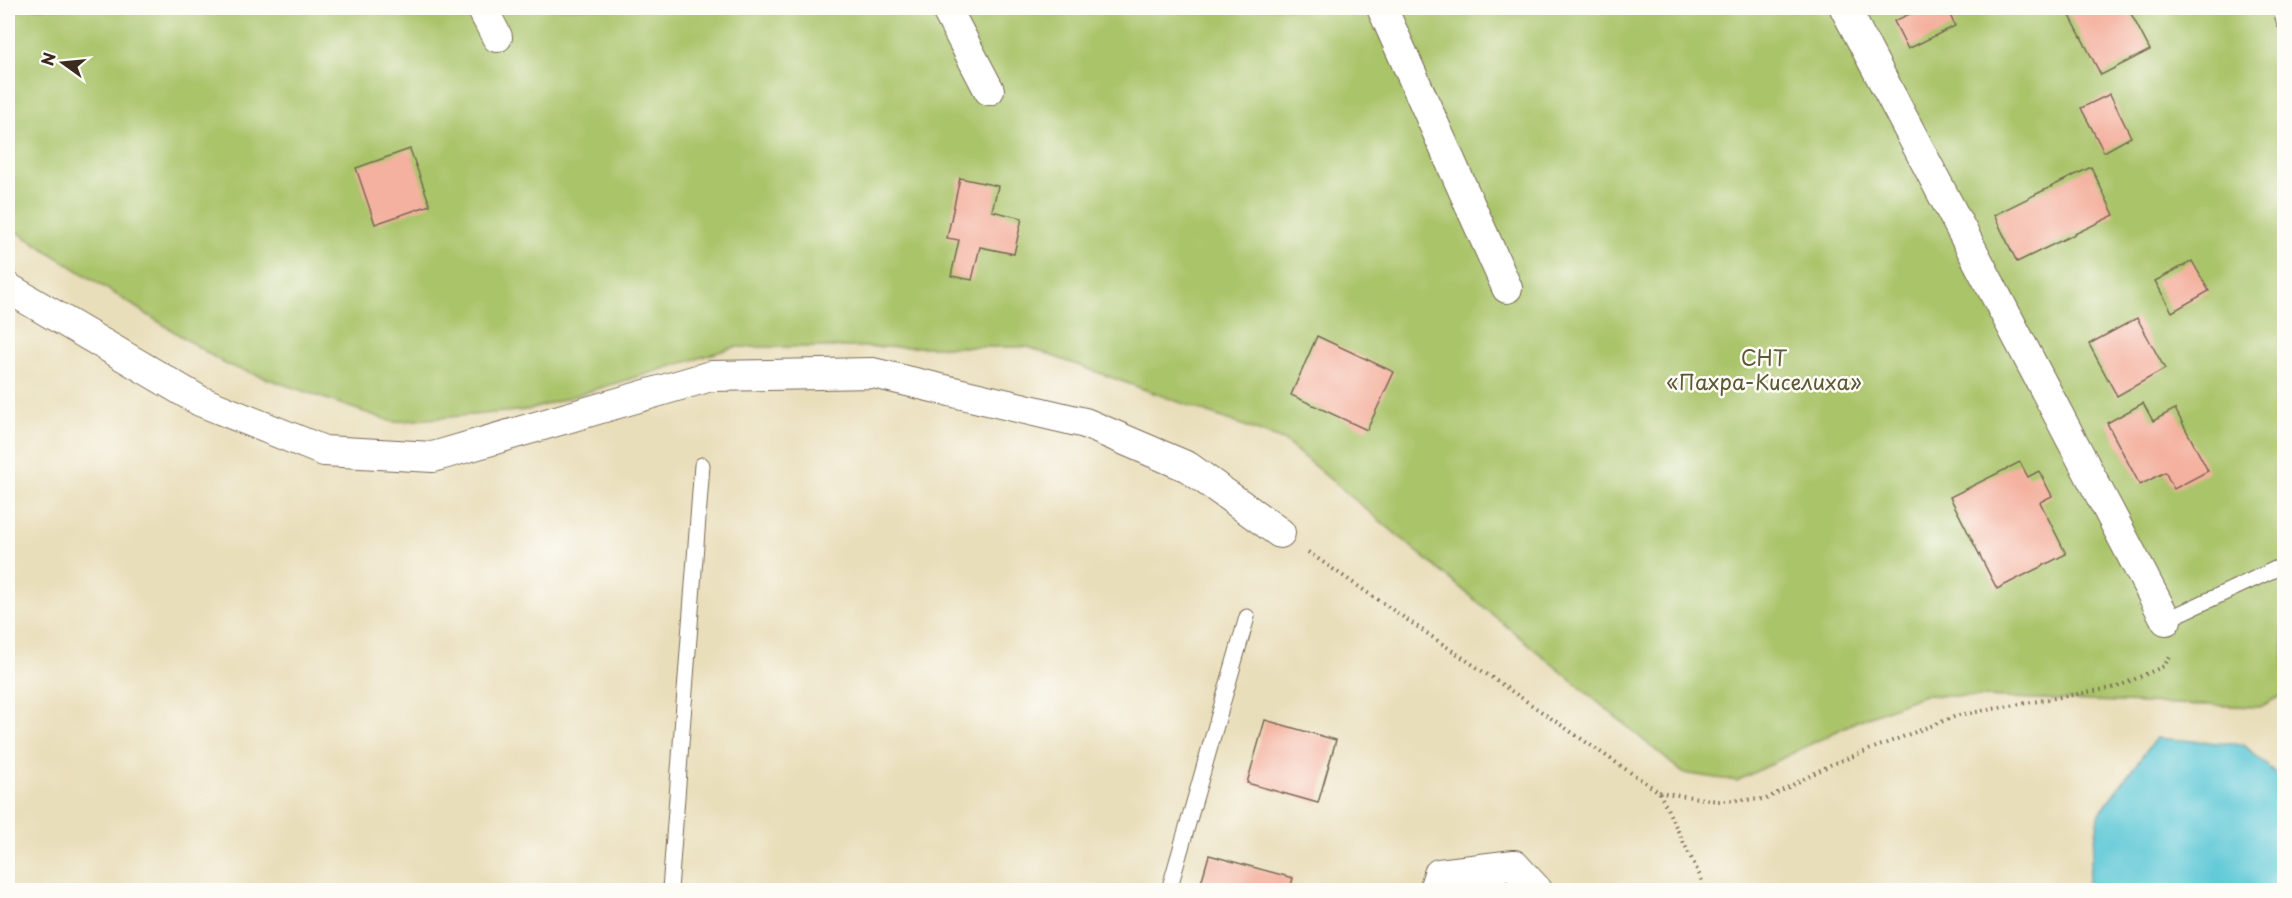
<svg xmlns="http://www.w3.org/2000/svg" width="2292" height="898" viewBox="0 0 2292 898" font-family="'Playpen Sans',sans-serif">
	<rect width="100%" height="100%" fill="#fdfcf7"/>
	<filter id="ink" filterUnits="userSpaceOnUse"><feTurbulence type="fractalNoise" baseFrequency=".0167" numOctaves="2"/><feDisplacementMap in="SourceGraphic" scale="12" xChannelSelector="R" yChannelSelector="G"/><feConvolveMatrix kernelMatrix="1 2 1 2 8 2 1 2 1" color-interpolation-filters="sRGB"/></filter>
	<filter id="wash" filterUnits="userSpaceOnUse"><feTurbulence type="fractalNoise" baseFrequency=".008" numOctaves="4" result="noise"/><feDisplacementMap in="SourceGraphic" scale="24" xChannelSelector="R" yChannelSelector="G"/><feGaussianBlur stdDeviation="1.35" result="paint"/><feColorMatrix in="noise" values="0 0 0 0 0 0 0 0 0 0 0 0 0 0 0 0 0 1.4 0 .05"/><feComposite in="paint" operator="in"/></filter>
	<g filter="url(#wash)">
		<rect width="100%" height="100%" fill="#e9deba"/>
		<path fill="#aac46b" stroke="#727744" stroke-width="1.5" d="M8 8H2284V694L2260 707 1924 695 1855 722 1737 781 1683 773 1283 440 1028 347H735L528 410 393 422 225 364 8 226Z"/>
		<path fill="#5cc7d6" stroke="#4c787a" stroke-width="1.5" d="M2156 738 2244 745 2284 781V890H2086L2100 812Z"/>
		<g id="blocks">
			<g fill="#f4b19f">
				<path d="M1923 8H1947L1955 26 1908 49 1894 21Z"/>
				<path d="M2066 8H2128L2150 50 2101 75Z"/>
				<path d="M2110 94 2131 137 2104 152 2081 108Z"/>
				<path d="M410 149 430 205 375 224 356 168Z"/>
				<path d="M2091 167 2114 215 2017 262 1994 215Z"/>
				<path d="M960 178 998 186 992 211 1022 218 1014 254 980 247 972 280 951 276 959 240 947 238Z"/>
				<path d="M2192 261 2209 291 2172 312 2155 281Z"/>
				<path d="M2137 318 2165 369 2117 396 2089 344Z"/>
				<path d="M1317 336 1394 372 1367 430 1291 395Z"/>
				<path d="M2143 403 2153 421 2175 409 2208 471 2174 489 2165 472 2140 485 2107 423Z"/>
				<path d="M2020 462 2028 477 2039 471 2052 496 2040 502 2066 554 1997 589 1950 497Z"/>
				<path d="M1265 720 1336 740 1318 803 1247 783Z"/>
				<path d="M1209 855 1293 878 1290 890H1199Z"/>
			</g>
		</g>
	</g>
	<g filter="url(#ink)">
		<use href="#blocks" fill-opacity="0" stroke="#786955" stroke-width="1.5"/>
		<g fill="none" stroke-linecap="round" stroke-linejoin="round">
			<defs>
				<g id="lane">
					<path d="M2281 8 2284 22"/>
					<path d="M2166 620 2284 565"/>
					<path d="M670 890 702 465"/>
					<path d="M1169 890 1247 617"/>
				</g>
				<g id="street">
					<path d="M482 8 497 37"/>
					<path d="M946 8 989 90"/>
					<path d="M1382 8 1507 288"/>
					<path d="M1845 8 2166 620"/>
					<path d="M8 288 200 401 324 451 433 457 711 376 873 373 1085 423 1188 467 1280 533"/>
					<path d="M1434 890 1439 874 1514 865 1537 890"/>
				</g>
			</defs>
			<use href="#lane" stroke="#786955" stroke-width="17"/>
			<use href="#street" stroke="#786955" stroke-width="32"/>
			<g stroke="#786955" stroke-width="4" stroke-dasharray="1.5 4.5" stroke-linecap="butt">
				<path d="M1308 552 1659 792 1701 878 1704 890"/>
				<path d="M1659 792 1717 801 1766 799 1830 765 1959 715 2117 687 2164 666 2172 653"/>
			</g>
			<use href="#lane" stroke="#fff" stroke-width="15"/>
			<use href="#street" stroke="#fff" stroke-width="30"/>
		</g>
	</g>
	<g text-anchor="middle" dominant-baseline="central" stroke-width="5" stroke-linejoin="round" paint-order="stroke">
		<g font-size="21" fill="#5c5835" stroke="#fdfcf7">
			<text x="1764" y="357">СНТ<tspan x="1764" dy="24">«Пахра-Киселиха»</tspan></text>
		</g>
	</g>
	<rect width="2292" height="898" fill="none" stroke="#fdfcf7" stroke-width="30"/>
	<g transform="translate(63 63) rotate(285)" stroke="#fdfcf7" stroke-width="4.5" paint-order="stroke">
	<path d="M0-4.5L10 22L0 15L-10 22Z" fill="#3b2a1e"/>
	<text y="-9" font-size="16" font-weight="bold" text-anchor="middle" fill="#3b2a1e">N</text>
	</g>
</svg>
